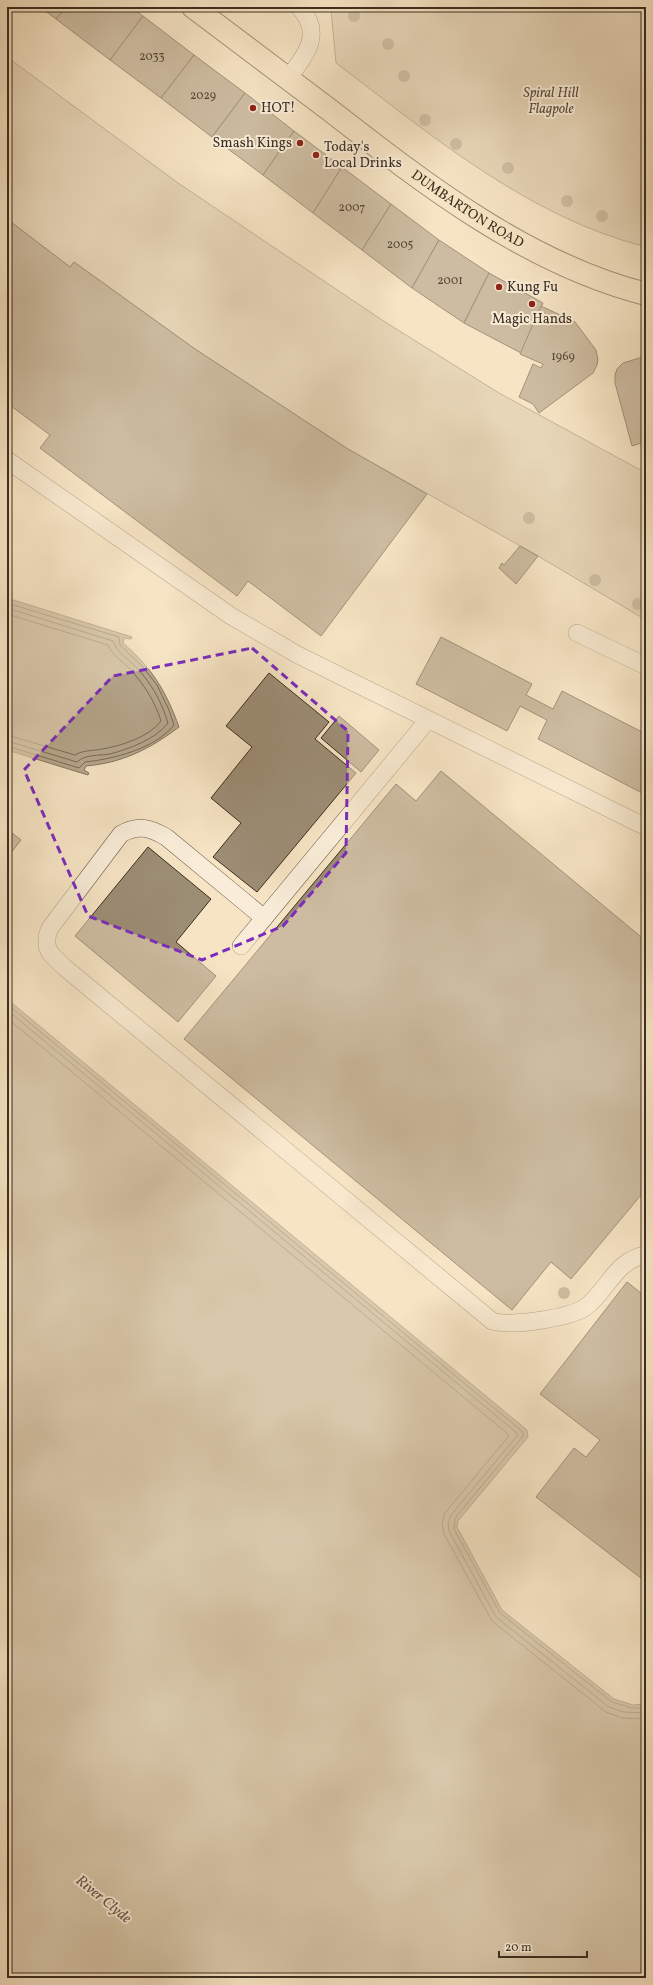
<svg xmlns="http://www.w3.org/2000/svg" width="653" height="1985" viewBox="0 0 653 1985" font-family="Vollkorn,serif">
	<rect width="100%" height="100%" fill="#f6e4c4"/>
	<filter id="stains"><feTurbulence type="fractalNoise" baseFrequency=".005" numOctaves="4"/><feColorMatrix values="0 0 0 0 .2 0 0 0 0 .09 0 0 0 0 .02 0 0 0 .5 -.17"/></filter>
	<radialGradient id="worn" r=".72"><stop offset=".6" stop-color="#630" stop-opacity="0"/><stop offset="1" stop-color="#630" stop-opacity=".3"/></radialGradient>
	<g fill="#d6c5a8" stroke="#887a64">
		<path d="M327 7H646V247C528 217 431 135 336 63L331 10Z"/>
		<path d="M7 57 178 183 385 322 499 393 646 473V620L538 556 348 449 195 349 74 262 70 267 7 219Z"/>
	</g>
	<g fill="#b6a68c" stroke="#857660">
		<path d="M7 598 132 637 131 639 124 638 123 643C152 668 166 691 179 727 150 749 122 763 86 766L84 770 89 773 88 775 7 750Z"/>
		<path d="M7 999 527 1430 528 1437 458 1521 457 1527 502 1610 614 1699 633 1705 646 1704V1978H7Z"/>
	</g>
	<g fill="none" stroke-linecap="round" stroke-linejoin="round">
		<g stroke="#786a56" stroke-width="1">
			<path d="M7 603 119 637 120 645 142 666 157 685 169 710 174 725C155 749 113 759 85 762L79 768 7 746"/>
			<path d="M7 608 113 641C117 653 129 659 137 668 152 684 162 703 168 723 156 739 129 749 110 754 98 756 86 754 77 762L7 741"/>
			<path d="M7 614 108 645C112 655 121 660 129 668 143 683 155 701 161 721 149 737 121 746 102 749 92 751 83 750 75 755L7 735"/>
			<path d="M7 1004 523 1432V1436L455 1518 454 1529 500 1613 612 1702 632 1708H646"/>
			<path d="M7 1010 517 1433V1436L451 1515 448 1522 449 1531 496 1617 609 1707 623 1712 646 1713"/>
			<path d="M7 1018 508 1434V1437L445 1513 442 1523 444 1534 492 1621 606 1712 622 1718 646 1719"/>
		</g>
	</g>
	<g fill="#9c8d75" stroke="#3b2e1f">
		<path d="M40 7H66L56 19Z"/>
		<path d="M66 7H131L143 16 110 60 56 19Z"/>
		<path d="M143 16 194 55 161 98 110 60Z"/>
		<path d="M194 55 245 93 212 137 161 98Z"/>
		<path d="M245 93 294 131 263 175 212 137Z"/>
		<path d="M294 131 342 167 313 213 263 175Z"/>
		<path d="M342 167 391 204 362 250 313 213Z"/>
		<path d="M391 204 439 240 412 288 362 250Z"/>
		<path d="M7 219 70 267 74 262 195 349 348 449 427 494 321 636 248 581 237 596 40 448 50 435 7 403Z"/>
		<path d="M439 240 489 273 464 323 412 288Z"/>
		<path d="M489 273 543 303 521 353 464 323Z"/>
		<path d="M541 306 575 322 596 350 598 360 597 365 593 373 539 413 533 404 519 397 533 364 541 368 543 364 520 354Z"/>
		<path d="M646 356V444L641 443 632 446 615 383V375L617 369 623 363Z"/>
		<path d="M520 546 538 556 516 584 499 568 502 563 504 565Z"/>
		<path d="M441 637 532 684 526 695 553 709 562 691 646 734V795L538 739 547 720 520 706 507 731 416 684Z"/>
		<path d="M269 673 329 722 315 739 356 773 257 892 213 857 241 823 211 798 252 747 226 726Z"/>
		<path d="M339 716 379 750 361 772 321 738Z"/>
		<path d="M441 771 646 941V1189L571 1279 551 1262 512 1310 184 1039 396 784 416 801Z"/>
		<path d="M7 829 21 840 7 858Z"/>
		<path d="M148 847 211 899 176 942 216 976 178 1022 75 936Z"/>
		<path d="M627 1282 646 1297V1582L536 1497 574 1448 586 1457 600 1440 540 1394Z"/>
	</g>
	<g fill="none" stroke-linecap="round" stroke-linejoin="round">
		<defs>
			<g id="lane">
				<path d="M288 78C306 55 324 33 299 7"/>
				<path d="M7 460 231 616 298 655 646 827"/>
				<path d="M577 633 646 666"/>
				<path d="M264 918 166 837C150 828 138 824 121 834L50 928 47 936V946L50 953 64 967 492 1321C511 1327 572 1318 587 1306 608 1289 617 1259 646 1255"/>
				<path d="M241 946 428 720"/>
			</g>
			<g id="primary">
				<path id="s1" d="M193 7C239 42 285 76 331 111 426 185 528 264 646 294"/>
			</g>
		</defs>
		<use href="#lane" stroke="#6a5c48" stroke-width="18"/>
		<use href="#primary" stroke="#3b2e1f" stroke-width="24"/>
		<use href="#lane" stroke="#f9edd9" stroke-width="17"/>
		<use href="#primary" stroke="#f6e4c4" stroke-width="22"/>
	</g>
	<g fill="#a09078">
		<circle cx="354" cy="16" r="6"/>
		<circle cx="388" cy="44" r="6"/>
		<circle cx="404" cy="76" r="6"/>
		<circle cx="425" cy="120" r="6"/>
		<circle cx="456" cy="144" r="6"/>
		<circle cx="508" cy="168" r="6"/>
		<circle cx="567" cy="201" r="6"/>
		<circle cx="602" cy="216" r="6"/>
		<circle cx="529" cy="518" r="6"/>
		<circle cx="595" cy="580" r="6"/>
		<circle cx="638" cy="604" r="6"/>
		<circle cx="564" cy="1293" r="6"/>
	</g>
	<path d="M0 0H653V1985H0ZM252 648 348 731 346 853 283 926 202 960 88 916 24 770 113 676Z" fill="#f6e4c4" fill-opacity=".55" fill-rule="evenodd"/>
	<path fill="none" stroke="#7b2cbf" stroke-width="3" stroke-dasharray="8 5" stroke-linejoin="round" d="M252 648 348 731 346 853 283 926 202 960 88 916 24 770 113 676Z"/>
	<g fill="#8f2418" stroke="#f9edd9" stroke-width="1.5">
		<circle cx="253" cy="108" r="4"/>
		<circle cx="300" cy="143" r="4"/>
		<circle cx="316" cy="155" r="4"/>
		<circle cx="499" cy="287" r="4"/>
		<circle cx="532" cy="304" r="4"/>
	</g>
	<g text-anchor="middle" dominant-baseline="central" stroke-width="4" stroke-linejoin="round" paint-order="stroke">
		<g font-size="12" fill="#534634">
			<text x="152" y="57">2033</text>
			<text x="203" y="96">2029</text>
			<text x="352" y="208">2007</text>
			<text x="400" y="245">2005</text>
			<text x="450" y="281">2001</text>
			<text x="563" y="357">1969</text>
		</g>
		<g font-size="14" font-style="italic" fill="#5a4c3a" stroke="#f9edd9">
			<text x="551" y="93">Spiral Hill<tspan x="551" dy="16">Flagpole</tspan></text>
		</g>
		<g font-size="14" fill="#3b2e1f" stroke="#f9edd9" text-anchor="start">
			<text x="261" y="108">HOT!</text>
			<text x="292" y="143" text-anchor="end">Smash Kings</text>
			<text x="324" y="147">Today's<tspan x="324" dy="16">Local Drinks</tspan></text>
			<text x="507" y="287">Kung Fu</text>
			<text x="532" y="319" text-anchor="middle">Magic Hands</text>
		</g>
		<g font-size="14" fill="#3b2e1f" stroke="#f9edd9">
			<text stroke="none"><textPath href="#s1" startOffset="341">DUMBARTON ROAD</textPath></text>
		</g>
		<g font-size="15" font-style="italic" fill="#605240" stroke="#f9edd9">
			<text transform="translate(103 1900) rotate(39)">River Clyde</text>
		</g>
	</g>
	<rect width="653" height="1985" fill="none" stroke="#f6e4c4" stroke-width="24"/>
	<rect x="8" y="8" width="637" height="1969" fill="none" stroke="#3b2e1f" stroke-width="2"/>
	<rect x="12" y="12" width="629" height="1961" fill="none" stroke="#3b2e1f"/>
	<path d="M499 1951v6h88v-6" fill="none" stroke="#3b2e1f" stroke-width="2"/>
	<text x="505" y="1951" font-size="12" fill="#3b2e1f" stroke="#f9edd9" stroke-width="3" paint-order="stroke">20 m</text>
	<rect width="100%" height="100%" filter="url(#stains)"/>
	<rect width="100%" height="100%" fill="url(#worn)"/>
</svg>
